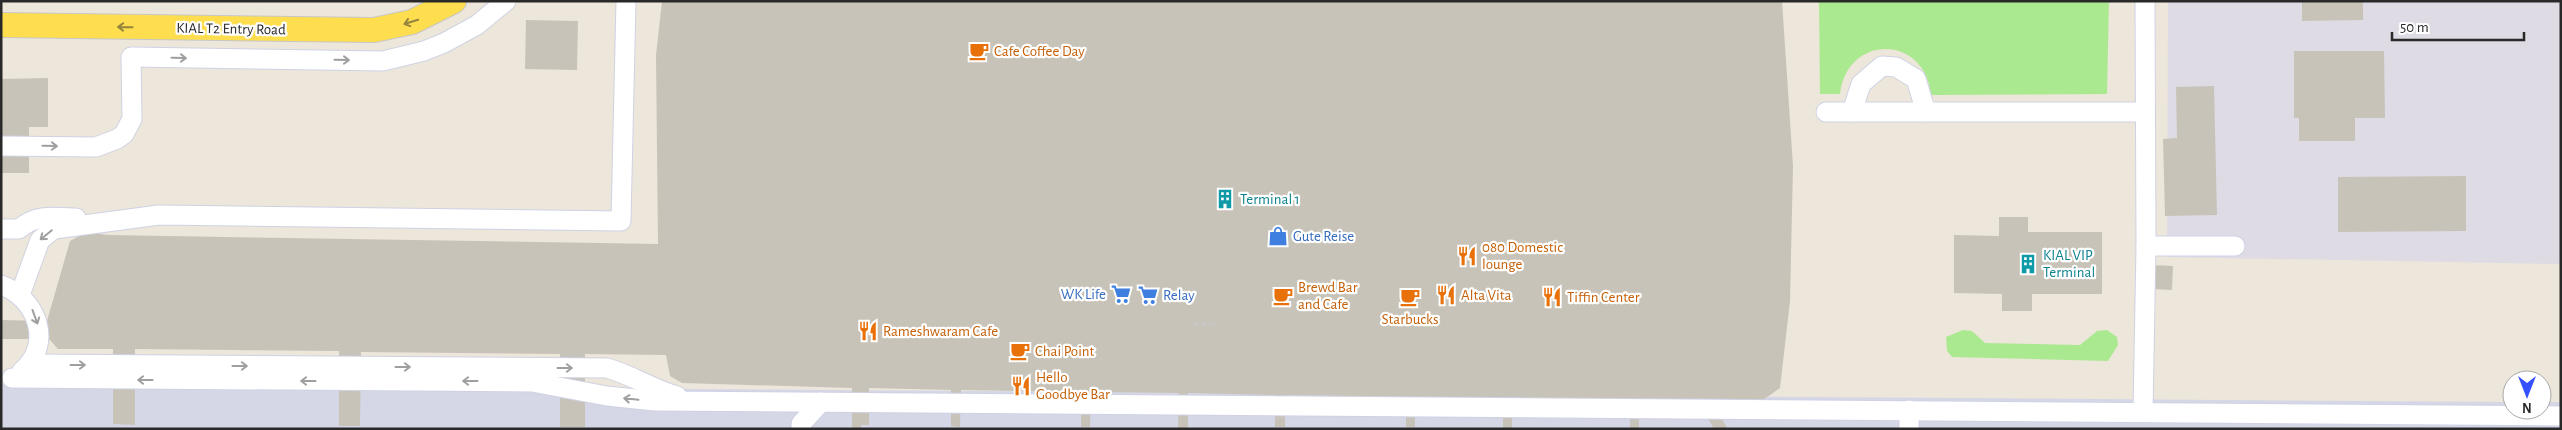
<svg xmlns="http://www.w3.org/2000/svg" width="2562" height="430" viewBox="0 0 2562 430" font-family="'Alegreya Sans',sans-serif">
	<rect width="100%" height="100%" fill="#ede6da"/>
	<path fill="#dedbe5" d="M2168 1H2561V264L2167 257Z"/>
	<path fill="#d5d7e6" d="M1 384 2512 402V410H2542V402H2561V429H1Z"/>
	<g fill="#aae990">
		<path d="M1819 1H2109L2107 94 1931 95C1925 34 1847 34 1840 94H1820Z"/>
		<path d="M1963 330 1972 331 1985 343 2080 345 2097 331 2107 330 2117 337 2118 345 2108 361 1952 357 1947 351 1946 337Z"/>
	</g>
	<g fill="#c8c3b9">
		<path d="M662 1H1782L1793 166 1790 301 1780 388 1760 402H1712L1728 429H1714L1698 401 1639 400V429H1630V400L1512 398V429H1503V398L1415 397V427H1406V397L1285 395V427H1275V395L1188 393V428H1178L1179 393 1091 392 1090 427H1081V392L961 390 960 427 951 426V390L869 388V425H861V429H852V388L682 383 670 376 666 355 585 354V427H560V354L361 352 360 426H339V351L135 349V425L113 424V349H58L49 339H1V320L47 321 70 241 86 232 108 235 658 244 656 55Z"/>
		<path d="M2302 1H2363V20L2302 21Z"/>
		<path d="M526 20 578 21 577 70 525 69Z"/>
		<path d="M2294 51H2384L2385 118H2355V141H2299V118H2294Z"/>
		<path d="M48 78V127H29V173H1V79Z"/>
		<path d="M2214 86 2217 215 2165 216 2163 139 2177 138 2176 87Z"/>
		<path d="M2466 176V231L2338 232V177Z"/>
		<path d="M1999 217H2028V232H2102V294H2032V311H2002V294L1954 293V235L1999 236Z"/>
		<path d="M2151 265 2173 266 2172 290 2151 289Z"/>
	</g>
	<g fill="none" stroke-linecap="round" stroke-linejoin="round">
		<defs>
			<g id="minor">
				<path d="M2145 1 2146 246H2235"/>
				<path d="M1826 112H2145"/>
				<path d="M1852 112 1861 84 1882 66 1896 67 1916 79 1926 112"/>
				<path d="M1 146 96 147 117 139 124 134 132 119 131 57 383 61 424 51 444 43 477 25 506 1"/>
				<path d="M1 229H19C36 214 54 217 76 218"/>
				<path d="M1 285C37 298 54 344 22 371"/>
				<path d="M20 295 40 240 54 229 159 215 621 221 626 1"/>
				<path d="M29 364 607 368C632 375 652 389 677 396"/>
				<path d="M12 378 532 382 607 396 655 401 2561 416"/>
				<path d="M2143 412 2146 246"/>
				<path d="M801 429V424L821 402"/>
				<path d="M1909 429V410"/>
			</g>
			<path id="major" d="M1 25 374 30 412 22 454 1"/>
		</defs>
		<use href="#minor" stroke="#cfd2e4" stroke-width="21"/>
		<use href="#major" stroke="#c7c7c7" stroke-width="26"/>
		<path stroke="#c7c7c7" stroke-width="3" stroke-dasharray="4 2.5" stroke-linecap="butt" d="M1195 324H1217"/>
		<use href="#minor" stroke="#fff" stroke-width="19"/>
		<use href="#major" stroke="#fede4e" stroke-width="24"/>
	</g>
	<defs><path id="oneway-shaft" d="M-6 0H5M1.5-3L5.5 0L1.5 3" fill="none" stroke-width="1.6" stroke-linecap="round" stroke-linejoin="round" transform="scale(1.25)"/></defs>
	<g stroke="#94843c">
		<use href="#oneway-shaft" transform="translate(411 22) rotate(163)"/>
		<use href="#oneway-shaft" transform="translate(125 27) rotate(-179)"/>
	</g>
	<g stroke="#9f9f9f">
		<use href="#oneway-shaft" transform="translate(179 58) rotate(1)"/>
		<use href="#oneway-shaft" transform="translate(342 60) rotate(1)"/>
		<use href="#oneway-shaft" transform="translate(50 146) rotate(1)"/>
		<use href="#oneway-shaft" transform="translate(46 235) rotate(141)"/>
		<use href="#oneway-shaft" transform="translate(35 317) rotate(70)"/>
		<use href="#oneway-shaft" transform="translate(78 365)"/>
		<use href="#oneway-shaft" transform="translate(240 366)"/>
		<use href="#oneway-shaft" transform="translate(403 367)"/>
		<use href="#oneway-shaft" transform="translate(565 368)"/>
		<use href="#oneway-shaft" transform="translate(145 380) rotate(-180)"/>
		<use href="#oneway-shaft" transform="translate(308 381) rotate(-180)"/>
		<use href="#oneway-shaft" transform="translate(470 381) rotate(-180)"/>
		<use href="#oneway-shaft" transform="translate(631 399) rotate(-174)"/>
	</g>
	<defs>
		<symbol id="cafe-bare" viewBox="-9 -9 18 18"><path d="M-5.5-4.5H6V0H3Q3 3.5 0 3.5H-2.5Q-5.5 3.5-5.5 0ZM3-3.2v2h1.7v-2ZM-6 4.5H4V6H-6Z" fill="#e8710a" stroke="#fff" stroke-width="2.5" paint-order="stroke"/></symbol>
		<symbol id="building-bare" viewBox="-9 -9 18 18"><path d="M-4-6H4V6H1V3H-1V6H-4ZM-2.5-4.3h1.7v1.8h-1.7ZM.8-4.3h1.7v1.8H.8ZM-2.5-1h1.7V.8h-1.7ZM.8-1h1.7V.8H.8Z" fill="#0f9aa8" stroke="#fff" stroke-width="2.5" paint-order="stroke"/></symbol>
		<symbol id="shop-bare" viewBox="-9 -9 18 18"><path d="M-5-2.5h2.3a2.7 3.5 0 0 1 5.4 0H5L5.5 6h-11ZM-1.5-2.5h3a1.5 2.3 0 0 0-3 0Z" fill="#3f7fe0" stroke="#fff" stroke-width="2.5" paint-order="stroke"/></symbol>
		<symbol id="restaurant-bare" viewBox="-9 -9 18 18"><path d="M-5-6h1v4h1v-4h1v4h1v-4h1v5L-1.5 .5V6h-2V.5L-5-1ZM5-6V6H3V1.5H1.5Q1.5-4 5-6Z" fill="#e8710a" stroke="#fff" stroke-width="2.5" paint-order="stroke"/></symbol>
		<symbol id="supermarket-bare" viewBox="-9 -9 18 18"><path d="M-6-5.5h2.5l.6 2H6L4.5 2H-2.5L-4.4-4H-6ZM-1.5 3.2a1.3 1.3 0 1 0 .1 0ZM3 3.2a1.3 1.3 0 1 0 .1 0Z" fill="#3f7fe0" stroke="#fff" stroke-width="2.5" paint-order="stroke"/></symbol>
	</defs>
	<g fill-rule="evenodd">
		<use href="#cafe-bare" x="965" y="37" width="28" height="28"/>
		<use href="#building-bare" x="1211" y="185" width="28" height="28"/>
		<use href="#shop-bare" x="1264" y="222" width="28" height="28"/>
		<use href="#restaurant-bare" x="1453" y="242" width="28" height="28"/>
		<use href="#building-bare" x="2014" y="250" width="28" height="28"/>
		<use href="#supermarket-bare" x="1107" y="280" width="28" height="28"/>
		<use href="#supermarket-bare" x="1134" y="281" width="28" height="28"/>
		<use href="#restaurant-bare" x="1432" y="281" width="28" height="28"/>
		<use href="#cafe-bare" x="1269" y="282" width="28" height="28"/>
		<use href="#cafe-bare" x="1396" y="283" width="28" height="28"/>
		<use href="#restaurant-bare" x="1538" y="283" width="28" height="28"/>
		<use href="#restaurant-bare" x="854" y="317" width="28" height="28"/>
		<use href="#cafe-bare" x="1006" y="337" width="28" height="28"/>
		<use href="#restaurant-bare" x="1007" y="372" width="28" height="28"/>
	</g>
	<g text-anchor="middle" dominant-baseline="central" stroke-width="4.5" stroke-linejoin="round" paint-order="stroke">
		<g font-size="15" fill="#292929" stroke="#fff">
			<text transform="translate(231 29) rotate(1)">KIAL T2 Entry Road</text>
		</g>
		<g font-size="15" fill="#c56008" stroke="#fff" text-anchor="start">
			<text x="994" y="51">Cafe Coffee Day</text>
			<text x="1482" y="247">080 Domestic<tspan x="1482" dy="17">lounge</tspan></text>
			<text x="1298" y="287">Brewd Bar<tspan x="1298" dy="17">and Cafe</tspan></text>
			<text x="1461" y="295">Alta Vita</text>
			<text x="1567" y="297">Tiffin Center</text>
			<text x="1410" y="319" text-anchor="middle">Starbucks</text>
			<text x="883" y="331">Rameshwaram Cafe</text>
			<text x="1035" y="351">Chai Point</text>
			<text x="1036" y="377">Hello<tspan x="1036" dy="17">Goodbye Bar</tspan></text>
		</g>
		<g font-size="15" fill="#0d838f" stroke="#fff" text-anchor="start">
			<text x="1240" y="199">Terminal 1</text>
			<text x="2043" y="255">KIAL VIP<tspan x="2043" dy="17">Terminal</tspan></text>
		</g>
		<g font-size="15" fill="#366cbe" stroke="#fff" text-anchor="start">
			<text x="1293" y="236">Gute Reise</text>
			<text x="1106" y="294" text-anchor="end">WK Life</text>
			<text x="1163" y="295">Relay</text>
		</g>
	</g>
	<rect width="2562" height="430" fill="none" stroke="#292929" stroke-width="5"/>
	<g transform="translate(2527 395) rotate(180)"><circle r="24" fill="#ffffff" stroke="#a9a9a9"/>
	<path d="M0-4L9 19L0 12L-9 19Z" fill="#3550ff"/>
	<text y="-8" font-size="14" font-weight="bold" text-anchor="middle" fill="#292929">N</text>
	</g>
	<path d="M2392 32v8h132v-8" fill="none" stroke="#292929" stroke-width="2.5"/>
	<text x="2400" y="32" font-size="15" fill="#292929" stroke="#ffffff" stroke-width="4" paint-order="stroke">50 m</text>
</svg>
